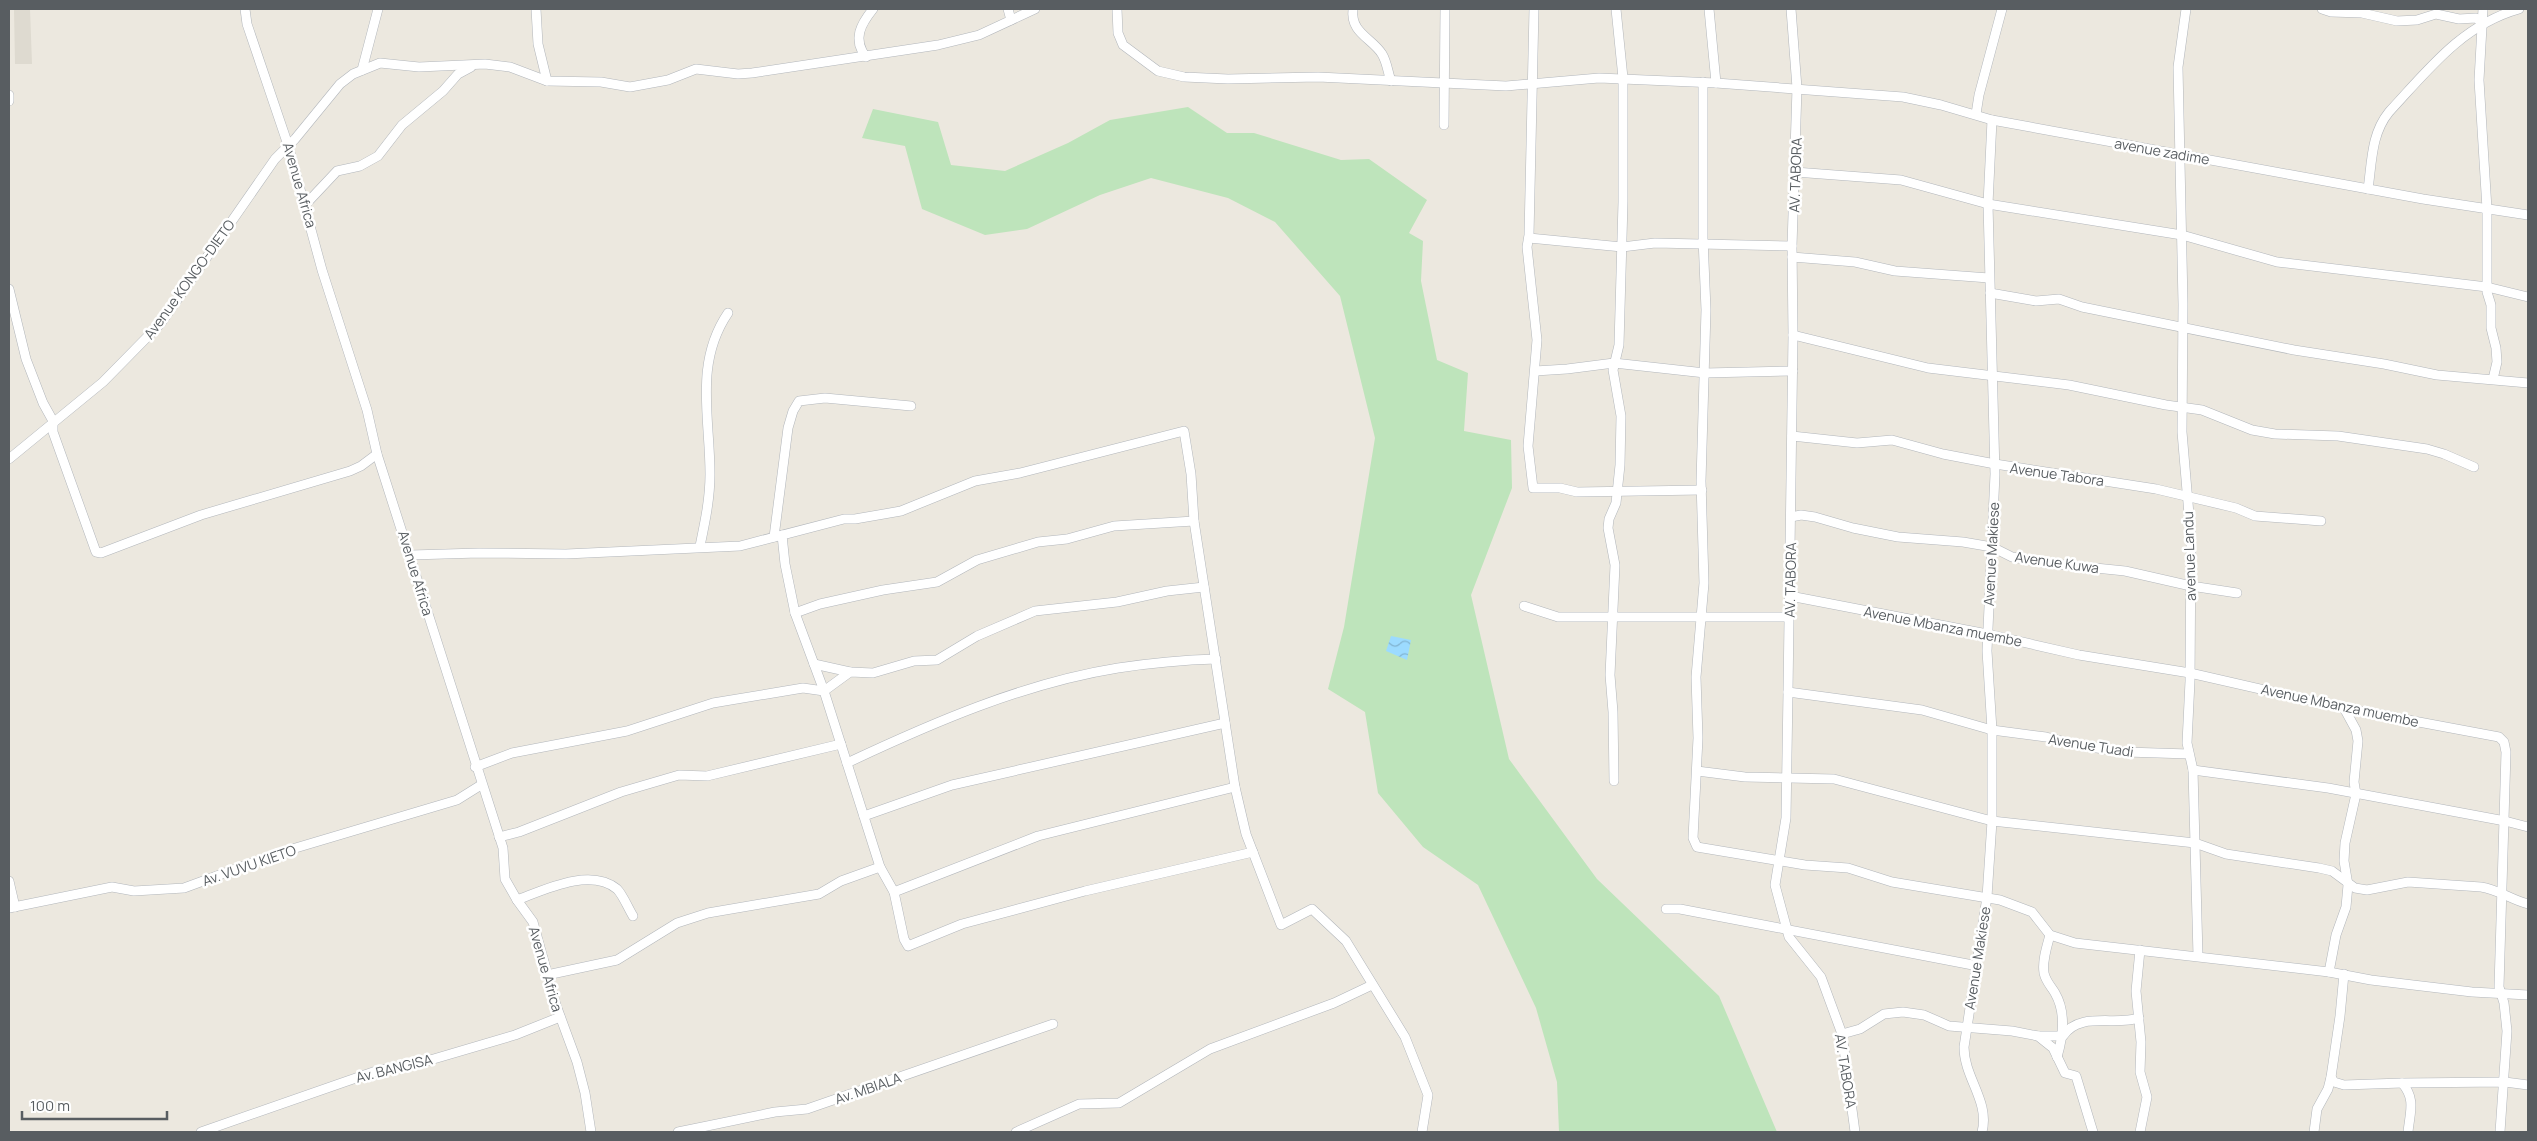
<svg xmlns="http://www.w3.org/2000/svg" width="2537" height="1141" viewBox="0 0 2537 1141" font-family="Manrope,sans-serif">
	<defs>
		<pattern id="water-waves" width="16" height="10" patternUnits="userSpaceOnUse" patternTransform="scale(1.25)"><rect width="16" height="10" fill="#9cdbff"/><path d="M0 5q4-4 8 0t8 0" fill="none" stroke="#82b5d2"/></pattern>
	</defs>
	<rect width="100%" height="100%" fill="#ece8df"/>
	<path fill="#dedad0" d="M14 9H30L32 64H15Z"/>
	<path fill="#bee4bb" d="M1188 107 1227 133H1254L1341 160 1369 159 1427 200 1409 233 1423 241 1421 281 1437 360 1468 373 1464 431 1511 440 1512 488 1471 595 1509 759 1597 879 1719 996 1777 1132H1559L1557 1082 1536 1008 1478 885 1423 847 1378 793 1365 712 1328 689 1344 627 1375 438 1340 296 1275 222 1228 198 1151 178 1100 195 1027 229 985 235 922 209 905 146 862 138 873 109 938 122 951 165 1005 171 1068 143 1110 120Z"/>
	<path fill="url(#water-waves)" d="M1391 636 1411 640 1407 660 1386 651Z"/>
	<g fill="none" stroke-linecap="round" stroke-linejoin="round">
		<defs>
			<g id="street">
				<path d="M245 9 247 24 288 145 322 270 367 410 377 454 503 848 505 879 517 900 533 922 556 1005 577 1062 585 1093 591 1132"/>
				<path d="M536 9 538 44 547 81"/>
				<path d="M1008 9 1011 20"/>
				<path d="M1117 9 1118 33 1123 45 1158 71 1184 77 1228 79 1318 77 1506 86 1599 78 1716 83 1903 97 1941 105 1992 120 2423 199 2528 215"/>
				<path d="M1353 9C1350 33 1372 38 1382 54 1387 62 1388 73 1391 81"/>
				<path d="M1534 9 1529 235 1527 247 1537 340 1528 446 1533 488H1560L1577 492 1702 490"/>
				<path d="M1709 9 1716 83"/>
				<path d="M1791 9 1797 88 1792 246 1793 335 1788 692 1786 818 1775 885 1789 937 1821 977 1842 1034 1855 1132"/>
				<path d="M2186 9 2178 67 2183 304 2182 432 2191 538 2190 681 2187 743 2193 770 2198 956"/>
				<path d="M2322 9 2331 12 2362 13 2397 21 2417 20 2436 14 2459 19 2476 18 2483 23"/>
				<path d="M2483 9 2479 80 2487 209V292L2491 305V328L2496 348 2497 362 2493 379"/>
				<path d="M866 57C852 39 861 24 873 9"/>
				<path d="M362 70 378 9"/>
				<path d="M1703 82V238L1706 310 1701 481 1704 583 1696 677 1698 738 1693 838 1697 847 1805 865 1848 868 1892 882 2000 900 2032 912 2050 935 2075 943 2329 972 2371 980 2472 992 2528 995"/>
				<path d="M9 95V101"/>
				<path d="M1976 114 1979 95 2002 9"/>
				<path d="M1444 125 1445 9"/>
				<path d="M1795 172 1901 180 1988 204 2182 235 2277 262 2487 287 2528 297"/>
				<path d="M2368 189C2372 162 2371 134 2389 112 2428 70 2462 25 2519 9"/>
				<path d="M305 205 337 171 360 166 378 156 402 125 443 91 458 74 471 67"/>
				<path d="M1529 238 1622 247 1655 243 1792 246"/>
				<path d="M1792 257 1855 262 1895 271 1989 278"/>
				<path d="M9 289 26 359 43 403 53 421V432L96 552 101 553 201 515 350 471 361 466 377 454"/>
				<path d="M1990 293 2036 301 2059 299 2082 307 2294 350 2384 364 2437 375 2528 383"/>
				<path d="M1793 335 1928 368 2069 385 2166 405 2202 410 2252 430 2275 434 2338 436 2427 449 2444 454 2474 467"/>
				<path d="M1535 371 1567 369 1614 363 1705 373 1793 371"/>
				<path d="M1792 436 1857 443 1892 440 1943 454 1995 464 2156 489 2236 508 2255 516 2321 521"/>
				<path d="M9 459 103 382 161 323 275 159 295 139 340 84 353 74 380 63 419 67 485 64 510 67 547 81 601 82 630 87 668 80 696 69 738 74 752 73 938 45 979 35 1035 9"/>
				<path d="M1791 517 1801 515 1815 517 1853 528 1898 537 1963 542 1992 547 2012 557 2046 563 2125 571 2191 586 2237 593"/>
				<path d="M782 535 785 564 795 613 824 691 880 867 894 892 904 939 908 946 962 924 1085 891 1253 852"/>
				<path d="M774 537 788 428 793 411 799 401 825 398 911 406"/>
				<path d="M700 546C705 522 710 499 710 474 710 417 694 363 728 313"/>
				<path d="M411 555 479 553 566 554 740 546 844 519H855L901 511 975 481 1020 473 1184 431 1191 474 1194 521 1235 787 1246 834 1281 925 1312 909 1346 941 1405 1037 1428 1095 1422 1132"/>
				<path d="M1790 596 1987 634 2079 655 2190 673 2344 708 2499 737 2504 742 2506 752 2499 987 2504 1003 2507 1031 2500 1132"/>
				<path d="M1524 606 1558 617H1789"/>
				<path d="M795 613 820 604 883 590 937 582 977 560 1038 542 1067 539 1114 526 1194 521"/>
				<path d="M814 664 850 672"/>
				<path d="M1788 692 1922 710 1992 730 2046 737 2082 746 2126 752 2189 754"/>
				<path d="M847 763C932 723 1024 683 1118 668 1151 663 1183 660 1216 659"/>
				<path d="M475 767 512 753 627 731 713 703 803 688 824 691 850 672 873 673 914 661 937 660 977 636 1035 611 1117 602 1167 591 1204 587"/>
				<path d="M2193 770 2328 788 2505 821 2528 827"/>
				<path d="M1697 771 1745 777 1834 779 1992 821 2195 843 2226 854 2319 868 2332 871 2355 888 2367 890 2408 882 2481 887C2497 889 2512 900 2528 904"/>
				<path d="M1614 781 1613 712 1610 675 1615 565 1608 528 1609 519 1616 503 1620 465 1621 416 1613 370 1619 345 1623 202V78L1616 9"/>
				<path d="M864 816 952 785 1225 723"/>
				<path d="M499 837 519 832 621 792 679 775 707 776 841 744"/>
				<path d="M9 881 15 907"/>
				<path d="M894 892 1038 836 1235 787"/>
				<path d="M517 900C544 890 590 867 617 889 623 895 628 908 633 916"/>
				<path d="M9 908 112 887 134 891 184 888 282 852 457 800 481 785"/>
				<path d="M1666 909H1680L1978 966"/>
				<path d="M2050 935C2047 946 2042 961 2044 973 2046 982 2051 986 2055 993 2066 1012 2063 1037 2057 1057"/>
				<path d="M2140 950 2136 991 2141 1042 2140 1072 2147 1097 2140 1132"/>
				<path d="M2329 972 2336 935 2346 907 2348 885 2344 861 2345 843 2356 794 2354 782 2358 741 2356 730 2344 708"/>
				<path d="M547 975 617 960 677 923 708 913 819 894 841 881 880 867"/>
				<path d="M1842 1034 1860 1029 1884 1014 1903 1012 1924 1015 1949 1026 2012 1031 2038 1036 2053 1048 2065 1073 2076 1076 2093 1132"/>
				<path d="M2038 1036H2063C2079 1011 2115 1026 2139 1018"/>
				<path d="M2331 1077 2334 1082 2344 1085 2402 1083 2505 1082 2528 1085"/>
				<path d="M2402 1083C2416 1099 2410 1112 2408 1132"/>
				<path d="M201 1132 376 1071 420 1063 515 1035 560 1017"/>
				<path d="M678 1132 775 1112 807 1109 1053 1024"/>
				<path d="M1016 1132 1079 1104 1119 1103 1210 1049 1334 1003 1372 985"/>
				<path d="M1982 1132C1990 1101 1964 1078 1964 1047L1987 897 1992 821V730L1987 651 1995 474 1988 204 1992 120"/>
				<path d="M2314 1132 2317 1109 2328 1089 2331 1077 2340 1016 2344 974"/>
			</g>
		</defs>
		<use href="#street" stroke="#b2b6bb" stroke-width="10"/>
		<use href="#street" stroke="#fff" stroke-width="9"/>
	</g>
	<g text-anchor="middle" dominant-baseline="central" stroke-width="5" stroke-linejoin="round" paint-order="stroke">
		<g font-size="14" fill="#585d61" stroke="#fff">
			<text transform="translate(2162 151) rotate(10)">avenue zadime</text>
			<text transform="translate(1795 175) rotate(-88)">AV. TABORA</text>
			<text transform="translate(300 185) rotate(74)">Avenue Africa</text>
			<text transform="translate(189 279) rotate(-54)">Avenue KONGO-DIETO</text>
			<text transform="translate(2057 474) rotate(8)">Avenue Tabora</text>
			<text transform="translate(1991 554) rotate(-87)">Avenue Makiese</text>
			<text transform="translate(2189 556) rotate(-92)">avenue Landu</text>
			<text transform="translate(2057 562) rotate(8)">Avenue Kuwa</text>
			<text transform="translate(416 573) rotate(73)">Avenue Africa</text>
			<text transform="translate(1790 580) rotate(-89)">AV. TABORA</text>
			<text transform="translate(1943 626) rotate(11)">Avenue Mbanza muembe</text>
			<text transform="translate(2340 705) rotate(12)">Avenue Mbanza muembe</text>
			<text transform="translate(2091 745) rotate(9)">Avenue Tuadi</text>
			<text transform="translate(249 865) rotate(-19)">Av. VUVU KIETO</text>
			<text transform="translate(1977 958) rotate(-81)">Avenue Makiese</text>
			<text transform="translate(546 969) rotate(74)">Avenue Africa</text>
			<text transform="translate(394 1068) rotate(-14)">Av. BANGISA</text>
			<text transform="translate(1846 1071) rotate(81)">AV. TABORA</text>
			<text transform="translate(868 1088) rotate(-19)">Av. MBIALA</text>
		</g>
	</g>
	<rect width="2537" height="1141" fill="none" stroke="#585d61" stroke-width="20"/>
	<path d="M22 1111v8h145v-8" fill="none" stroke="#585d61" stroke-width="2.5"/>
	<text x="30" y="1111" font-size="15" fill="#585d61" stroke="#ffffff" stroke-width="4" paint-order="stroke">100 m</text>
</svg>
